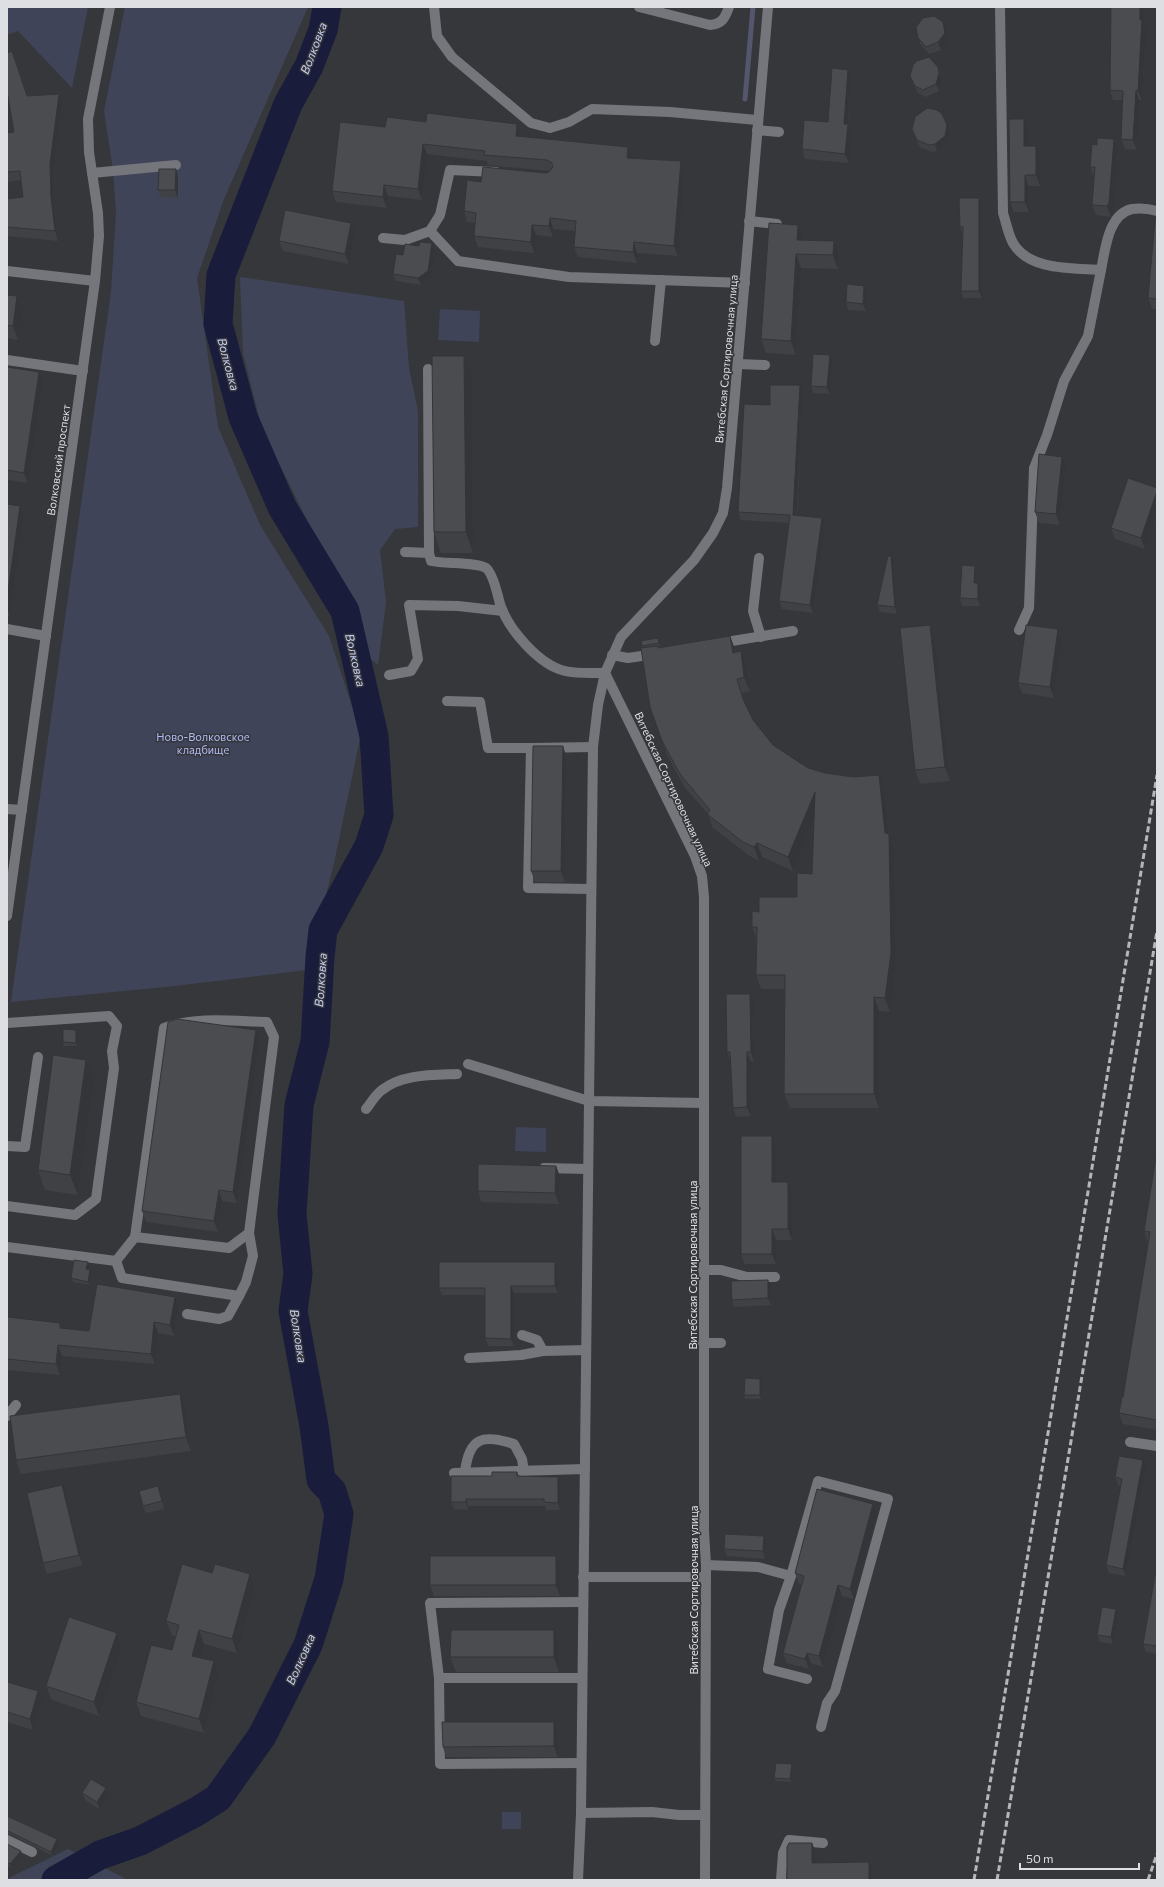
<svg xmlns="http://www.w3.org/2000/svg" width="1164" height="1887" viewBox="0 0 1164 1887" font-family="Commissioner,sans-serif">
	<rect width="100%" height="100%" fill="#36373b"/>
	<g fill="#404459">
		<path d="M7 7H88L72 88 18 31 7 35Z"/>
		<path d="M125 7H308L224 199 197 278 218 427 260 525 329 636 361 734 334 863 307 970 175 986 11 1002 111 292 116 212 113 170 104 111Z"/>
		<path d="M240 277 404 301 409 368 418 411V527L395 529 380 550 386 602 378 665 351 644 333 587 306 518 262 429 243 353Z"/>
		<path d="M440 309 480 311 479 342 438 340Z"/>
		<path d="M516 1127 546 1128V1152L515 1151Z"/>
		<rect x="502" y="1812" width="19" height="17"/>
		<path d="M68 1849 128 1880H7V1879Z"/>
	</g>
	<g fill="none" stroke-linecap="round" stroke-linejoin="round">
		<path stroke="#54566d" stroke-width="5" d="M745 99 753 7"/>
		<path stroke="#191c3b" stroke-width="29" d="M56 1880 100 1855 140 1841 196 1812 218 1798 262 1736 308 1645 329 1579 339 1514 332 1491 321 1480 314 1426 293 1311 298 1274 292 1214 299 1105 315 1042 320 957 323 930 369 846 379 815 374 736 345 611 282 507 243 417 218 324 221 275 288 104 309 66 323 30 327 7"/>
		<g stroke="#75767b" stroke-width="10">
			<path d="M434 7 437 36 452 57 531 123 550 128 569 122 592 109 670 112 757 120"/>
			<path d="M639 7 710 25C722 24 725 18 729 7"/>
			<path d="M1000 7 1003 213C1006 222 1008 234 1013 243 1029 271 1073 268 1101 270 1105 251 1108 214 1132 209 1139 208 1150 209 1157 211"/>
			<path d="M757 130 779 132"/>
			<path d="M92 173 176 165"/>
			<path d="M749 221 777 224"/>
			<path d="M430 231 458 261 569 277 745 283"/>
			<path d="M383 238 405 240 430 231 440 215 450 170 496 172"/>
			<path d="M7 271 95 281"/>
			<path d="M655 341 661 280"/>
			<path d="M7 360 83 371"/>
			<path d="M738 364 765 365"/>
			<path d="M428 369 429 553 431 561C444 564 477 562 486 568 493 573 498 596 500 604 508 629 539 665 565 671 578 674 591 673 605 673"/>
			<path d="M405 552 429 553"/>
			<path d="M759 558 753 611 761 637"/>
			<path d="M7 629 46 636"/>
			<path d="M1019 630 1029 608 1034 468 1047 435 1064 381 1088 336 1101 270"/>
			<path d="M720 643 793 631"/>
			<path d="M612 655 628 658 655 654"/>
			<path d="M605 673 695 856 702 876 704 897V1531L706 1565 705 1880"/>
			<path d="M389 675 411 671 418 659 409 605 458 606 503 611"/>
			<path d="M447 701 480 702 488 748H531"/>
			<path d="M7 809 22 810"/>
			<path d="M591 889 528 888 531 748 593 747"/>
			<path d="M7 916 95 281 99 236 98 213 89 152 88 119 110 7"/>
			<path d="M7 1023 109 1016 117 1026 112 1051 114 1068 96 1199 75 1215 7 1206"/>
			<path d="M468 1064 589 1101 704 1103"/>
			<path d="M366 1109C371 1103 375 1095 382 1090 402 1074 432 1075 457 1074"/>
			<path d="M7 1146 25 1147 38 1057"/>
			<path d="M544 1168 588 1169"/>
			<path d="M7 1247 116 1261 135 1237 229 1248 249 1233 274 1037 267 1022C233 1021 196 1016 164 1028L135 1237"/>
			<path d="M116 1261 122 1278 239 1296 246 1282 253 1256 249 1233"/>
			<path d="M703 1270H721L747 1277H775"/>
			<path d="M187 1314 219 1319 228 1316 239 1296"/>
			<path d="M522 1335 537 1340 543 1351"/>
			<path d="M703 1343H721"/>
			<path d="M469 1358 521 1355 543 1351 586 1350"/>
			<path d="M7 1416 16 1405"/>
			<path d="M1130 1442 1157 1446"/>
			<path d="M465 1472C469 1437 483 1434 514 1444L522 1459 524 1472"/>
			<path d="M454 1473 585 1469"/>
			<path d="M706 1565 758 1567 791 1576"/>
			<path d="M583 1577H706"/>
			<path d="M439 1678H582"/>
			<path d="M807 1679 768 1669 779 1610 791 1576 818 1481 888 1499 835 1691 827 1703 821 1727"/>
			<path d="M581 1763 440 1764 439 1678 430 1603 583 1602"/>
			<path d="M581 1813 652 1812 679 1815H705"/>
			<path d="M7 1840 32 1852"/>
			<path d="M578 1880 581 1813 593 747 598 705 605 673 621 637 694 560 713 533 723 513 727 488 768 7"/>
			<path d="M781 1880 783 1853 789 1840 823 1843"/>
		</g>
		<g stroke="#b5b6ba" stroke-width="3" stroke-dasharray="6 3" stroke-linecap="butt">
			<path d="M974 1880 1157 775"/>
			<path d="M997 1880 1157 931"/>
			<path d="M1148 1880 1157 1854"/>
		</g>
	</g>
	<g fill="#404145">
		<path d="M1144 24 1146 30 1142 100H1139L1137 150 1125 149 1121 139 1123 100H1113L1110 90Z"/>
		<path d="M946 29 947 41 941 50 929 54 921 45 918 38Z"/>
		<path d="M7 53 27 96 59 94 62 104 53 173 54 207 58 241 7 236V199L23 197 21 180 7 182V133L14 132 9 100 7 101Z"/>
		<path d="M938 67 942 80 939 91 926 97 918 93 913 83 910 76Z"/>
		<path d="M851 80 848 124 852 134 849 163 805 159 802 149 828 122Z"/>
		<path d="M1024 119 1028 130V146H1036L1040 157V186H1028L1029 212H1014L1010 202Z"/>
		<path d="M385 127 521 134 520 136 628 147 632 158 681 161 684 172 678 256 637 253V263L578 257 574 247 575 231 553 229V237L536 235 534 253 478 247 474 236 475 223 467 222 464 211 481 182 546 173 549 172 550 171 488 165 487 161 427 154 422 200 388 196 387 208 336 202 332 191Z"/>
		<path d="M912 129 950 132 947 144 937 151 931 152 920 147 914 136Z"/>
		<path d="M1114 139 1118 150 1113 213 1111 217 1096 215 1092 205 1094 177 1090 167 1097 145Z"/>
		<path d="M178 177V198L160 197 158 190Z"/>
		<path d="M979 198 981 205 982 298H963L961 291 963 235 960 227Z"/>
		<path d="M1157 220V309H1152L1148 298Z"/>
		<path d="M351 223 355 233 349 264 283 251 279 241Z"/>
		<path d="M798 225 803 238V240L839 255 838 269 801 268 796 355 766 353 761 339Z"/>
		<path d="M435 251 431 278 421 285 396 281 393 274 403 255Z"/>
		<path d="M864 286 867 293 866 311 848 310 846 302Z"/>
		<path d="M7 295 17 296 22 311 18 340 7 338Z"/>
		<path d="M833 363 830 394 813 393 811 386Z"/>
		<path d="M7 370 39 372 43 382 28 483 7 480Z"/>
		<path d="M472 376 473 553H441L434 532Z"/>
		<path d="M800 385 803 393 797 515 825 526 813 613 782 609 779 601 789 523 741 520 738 512 770 405Z"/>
		<path d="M1066 467 1060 525 1039 523 1035 512Z"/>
		<path d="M1157 488V513L1145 549 1115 539 1111 528Z"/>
		<path d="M7 504 20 506 24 516 10 616H7Z"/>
		<path d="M894 563 897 614 880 612 877 605Z"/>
		<path d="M975 566 977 573V583L981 590 980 606H962L960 598Z"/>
		<path d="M930 625 935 639 950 781 920 784 915 770Z"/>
		<path d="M730 636 736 652 746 665 750 691 742 693 745 703 753 720 773 745 808 768 884 788 889 834 894 848 896 967 890 1012 879 1011V1108H790L784 1094 785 989H761L756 975 757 940 752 927 759 912 797 897 812 874 814 821 793 871 762 857 759 861 748 855 712 827 708 814 685 788 667 755 650 707 642 646 658 638 660 647H658V648Z"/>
		<path d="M1062 640 1054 698 1022 693 1018 683Z"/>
		<path d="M563 746 566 757 565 882H535L531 871Z"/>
		<path d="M750 994 753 1002 754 1061H750L751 1116 736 1117 733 1108 731 1061 727 1052Z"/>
		<path d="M256 1030 259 1041 237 1203 222 1201 218 1232 146 1222 142 1211Z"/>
		<path d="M77 1033V1046H64L63 1042Z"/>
		<path d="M86 1060 94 1080 78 1195 45 1190 38 1170Z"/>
		<path d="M772 1136 776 1147V1182H788L792 1192V1240H776V1264H745L741 1254Z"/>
		<path d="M1157 1151V1430L1123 1424 1119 1413 1123 1397 1148 1242 1144 1231Z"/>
		<path d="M556 1166 560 1177 559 1204 481 1202 478 1191Z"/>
		<path d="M88 1262 89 1266 88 1269 90 1270 92 1273 90 1285 73 1282 71 1278Z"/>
		<path d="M555 1262 558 1269V1293H514V1346H488L485 1338V1295H442L439 1288Z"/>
		<path d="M770 1287 771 1305 734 1307 732 1300Z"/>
		<path d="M179 1308 174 1336 158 1333 155 1364 62 1356 60 1375 7 1370V1317L62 1328 89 1331Z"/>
		<path d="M762 1382 761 1399H745L744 1395Z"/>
		<path d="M185 1408 191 1451 21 1474 16 1460Z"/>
		<path d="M1146 1467 1126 1576 1109 1573 1106 1565 1121 1485H1118L1115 1477Z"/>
		<path d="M517 1472 519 1476 558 1477 560 1484V1510H546L545 1506H468V1510L454 1509 451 1502 492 1476Z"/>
		<path d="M161 1494 164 1509 146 1513 143 1506Z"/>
		<path d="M66 1496 83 1565 47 1574 43 1563Z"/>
		<path d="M877 1515 854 1599 842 1596 823 1667 811 1663 809 1669 787 1663 783 1653 802 1585 799 1584 795 1573Z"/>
		<path d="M766 1544 765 1559 727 1556 724 1549Z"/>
		<path d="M1157 1565V1654L1146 1652 1143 1644Z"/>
		<path d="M560 1567V1596H434L430 1585Z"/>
		<path d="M212 1573 250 1574 255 1588 237 1653 204 1644 200 1658 214 1661 219 1675 204 1733 141 1716 136 1702 172 1650 175 1636 172 1635 166 1621Z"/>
		<path d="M1116 1609 1118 1617 1113 1644 1100 1642 1097 1635Z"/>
		<path d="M554 1630 559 1644V1672H456L450 1657Z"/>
		<path d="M117 1633 122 1647 99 1716 52 1700 46 1686Z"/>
		<path d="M7 1682 38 1691 42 1701 33 1730 7 1722Z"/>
		<path d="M554 1722 558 1732V1757H446L443 1747Z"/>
		<path d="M792 1764 793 1768 792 1782 776 1781 774 1778Z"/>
		<path d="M82 1793 109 1795 100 1810 85 1800Z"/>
		<path d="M7 1816 58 1843 53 1856 10 1834H7Z"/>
		<path d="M7 1844 22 1855 11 1868 7 1866Z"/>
	</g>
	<g fill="#343538">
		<path d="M1140 7H1143L1144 24 1146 30 1142 100 1138 91 1140 20Z"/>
		<path d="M943 22 946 29 947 41 941 50 938 42Z"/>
		<path d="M848 70 851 80 847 133 844 124Z"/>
		<path d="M939 73 942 80 939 91 936 84Z"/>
		<path d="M1136 90 1139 100 1137 150 1133 140Z"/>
		<path d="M59 94 62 104 53 173 54 207 58 241 55 231 51 197 50 164Z"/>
		<path d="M1024 119 1028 130V157L1024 146Z"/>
		<path d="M517 124 521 134 519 146 516 136Z"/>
		<path d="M848 124 852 134 849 163 845 154Z"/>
		<path d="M947 125 950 132 947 144 937 151 935 144Z"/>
		<path d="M1114 139 1118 150 1113 213 1111 217 1107 206Z"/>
		<path d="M423 144 427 154 422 200 418 189Z"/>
		<path d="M1036 146 1040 157V186L1036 175Z"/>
		<path d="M628 147 632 157 631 168 627 158Z"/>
		<path d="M681 161 684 172 678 256 674 246Z"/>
		<path d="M176 169 178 177V198L175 190Z"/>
		<path d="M1025 175 1028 186 1029 212 1025 202Z"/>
		<path d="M384 185 388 196 387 208 383 197Z"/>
		<path d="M979 198 981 205 982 298 979 291Z"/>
		<path d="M550 218 553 229V237L549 226Z"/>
		<path d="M351 223 355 233 349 264 345 254Z"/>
		<path d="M532 225 536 235 534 253 531 242Z"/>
		<path d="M798 225 803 238 802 254 797 240Z"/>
		<path d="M834 241 839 255 838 269 833 255Z"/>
		<path d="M634 242 637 253V263L633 252Z"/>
		<path d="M432 243 435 251 431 278 421 285 418 278Z"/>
		<path d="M796 254 801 268 796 355 791 341Z"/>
		<path d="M864 286 867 293 866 311 863 304Z"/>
		<path d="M17 296 22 311 18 340 13 326Z"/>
		<path d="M830 355 833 363 830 394 827 387Z"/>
		<path d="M464 356 472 376 473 553 466 532Z"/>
		<path d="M39 372 43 382 28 483 24 473Z"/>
		<path d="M800 385 803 393 796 523 793 515Z"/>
		<path d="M1062 457 1066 467 1060 525 1056 514Z"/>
		<path d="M1157 491V513L1145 549 1141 538Z"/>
		<path d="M20 506 24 516 10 616 7 608V599Z"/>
		<path d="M822 518 825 526 813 613 810 605Z"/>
		<path d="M891 556 894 563 897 614 895 607Z"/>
		<path d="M975 566 977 573V590L974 583Z"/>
		<path d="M978 583 981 590 980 606 978 599Z"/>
		<path d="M930 625 935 639 950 781 945 767Z"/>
		<path d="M1058 629 1062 640 1054 698 1050 687Z"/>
		<path d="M730 636 735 650 738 667 733 653Z"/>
		<path d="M741 651 746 665 750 691 744 677Z"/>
		<path d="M563 746 566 757 565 882 561 871Z"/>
		<path d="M879 775 884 788 889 836V834L894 848 896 967 890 1012 885 998V833Z"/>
		<path d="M815 792 820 806 793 871 788 857Z"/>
		<path d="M757 843 762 857 759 861 754 847Z"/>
		<path d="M750 994 753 1002 754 1061 751 1052Z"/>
		<path d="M874 997 879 1011V1108L874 1094Z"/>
		<path d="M76 1030 77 1033V1046L76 1043Z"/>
		<path d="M256 1030 259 1041 237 1203 233 1192Z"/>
		<path d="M747 1052 750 1061 751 1116 747 1107Z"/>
		<path d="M86 1060 94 1080 78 1195 70 1175Z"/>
		<path d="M772 1136 776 1147V1193L772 1182Z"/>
		<path d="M556 1166 560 1177 559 1204 555 1193Z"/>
		<path d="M788 1182 792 1192V1240L788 1229Z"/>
		<path d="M219 1190 222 1201 218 1232 214 1221Z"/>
		<path d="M772 1229 776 1240V1264L772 1254Z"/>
		<path d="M88 1262 89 1266 88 1273 86 1269Z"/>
		<path d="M555 1262 558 1269V1293L555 1286Z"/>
		<path d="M90 1270 92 1273 90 1285 88 1282Z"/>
		<path d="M768 1280 770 1287 771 1305 768 1298Z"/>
		<path d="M511 1286 514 1293V1346L511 1339Z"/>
		<path d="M175 1297 179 1308 174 1336 170 1325Z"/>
		<path d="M154 1322 158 1333 155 1364 151 1354Z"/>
		<path d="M58 1345 62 1356 60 1375 56 1364Z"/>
		<path d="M760 1379 762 1382 761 1399 760 1395Z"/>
		<path d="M180 1394 185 1408 191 1451 186 1437Z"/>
		<path d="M1143 1460 1146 1467 1126 1576 1123 1569Z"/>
		<path d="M558 1477 560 1484V1510L558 1503Z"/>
		<path d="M62 1485 66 1496 83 1565 79 1555Z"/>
		<path d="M158 1486 161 1494 164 1509 162 1501Z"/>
		<path d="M466 1499 468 1506V1510L466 1502Z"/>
		<path d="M873 1504 877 1515 854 1599 850 1589Z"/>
		<path d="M764 1536 766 1544 765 1559 763 1551Z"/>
		<path d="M556 1556 560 1567V1596L556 1585Z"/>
		<path d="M250 1574 255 1588 237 1653 232 1639Z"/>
		<path d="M838 1585 842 1596 823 1667 819 1656Z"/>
		<path d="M1116 1609 1118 1617 1113 1644 1111 1637Z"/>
		<path d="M199 1630 204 1644 197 1670 192 1656Z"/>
		<path d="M554 1630 559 1644V1672L554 1657Z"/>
		<path d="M117 1633 122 1647 99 1716 94 1702Z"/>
		<path d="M807 1653 811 1663 809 1669 805 1659Z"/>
		<path d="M214 1661 219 1675 204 1733 199 1719Z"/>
		<path d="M38 1691 42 1701 33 1730 30 1719Z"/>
		<path d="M554 1722 558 1732V1757L554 1746Z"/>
		<path d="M792 1764 793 1768 792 1782 790 1779Z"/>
		<path d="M106 1788 109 1795 100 1810 97 1802Z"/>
		<path d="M57 1839 58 1843 53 1856 51 1852Z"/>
		<path d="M812 1843 815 1850V1870L812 1863Z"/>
		<path d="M21 1851 22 1855 11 1868 10 1864Z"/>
		<path d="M869 1862 872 1869V1880H869Z"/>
	</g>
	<g fill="#4b4c50" stroke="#343538">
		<path d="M1111 7H1140V20H1142L1138 91 1136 90 1133 140 1121 139 1123 91 1110 90Z"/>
		<path d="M934 16 943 22 945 33 938 42 926 47 918 38 916 27 923 18Z"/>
		<path d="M12 51 27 96 59 94 50 164 51 197 55 231 7 227V199L23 197 20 171 7 172V133L14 132 7 91V53Z"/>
		<path d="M929 57 938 67 939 73 936 84 923 90 915 86 910 76 913 65 917 61Z"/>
		<path d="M832 68 848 70 844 124H848L845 154 802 149 804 120 828 122Z"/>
		<path d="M927 108 937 110 942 114 947 125 945 136 935 144 929 145 917 140 912 129 915 117Z"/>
		<path d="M427 113 517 124 516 136 628 147 627 158 681 161 674 246 634 242 633 252 574 247 576 221 550 218 549 226 532 225 531 242 474 236 476 213 464 211 467 180 481 182 483 167 546 173 549 172 553 167 552 163 547 160 484 155 485 151 423 144 418 189 384 185 383 197 332 191 340 122 385 127 387 117 426 122Z"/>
		<path d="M1009 119H1024V146H1036V175H1025V202H1010Z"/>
		<path d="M1097 138 1114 139 1109 203 1107 206 1092 205 1095 167H1090L1092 144 1097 145Z"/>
		<path d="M159 169H176L175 190H158Z"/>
		<path d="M959 198H979V291H961L963 227H960Z"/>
		<path d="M285 210 351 223 345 254 279 241Z"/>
		<path d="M1155 220H1157V299L1148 298Z"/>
		<path d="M769 223 798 225 797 240 834 241 833 255 796 254 791 341 761 339Z"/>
		<path d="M420 242 432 243 428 271 418 278 393 274 396 254 403 255 405 244 419 246Z"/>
		<path d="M847 284 864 286 863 304 846 302Z"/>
		<path d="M7 295 17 296 13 326 7 325Z"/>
		<path d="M813 354 830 355 827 387 811 386Z"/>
		<path d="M432 356H464L466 532H434Z"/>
		<path d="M7 367 39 372 24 473 7 470Z"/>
		<path d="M770 385H800L793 515 822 518 810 605 779 601 790 515 738 512 744 404 770 405Z"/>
		<path d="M1039 454 1062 457 1056 514 1035 512Z"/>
		<path d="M1128 478 1157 488V491L1141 538 1111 528Z"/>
		<path d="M7 504 20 506 7 599Z"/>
		<path d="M888 556H891L895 607 877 605Z"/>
		<path d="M962 565 975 566 974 583H978V599L960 598Z"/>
		<path d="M930 625 945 767 915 770 900 628Z"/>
		<path d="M1026 625 1058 629 1050 687 1018 683Z"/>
		<path d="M730 636 733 653 741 651 744 677 737 679 743 699 753 720 773 745 808 768 825 773 853 777 879 775 885 833 889 834 891 953 885 998 874 997V1094H784L785 975H756L757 927H752V911L759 912V897H797V873L812 874 815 792 788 857 757 843 754 847 743 842 707 814 710 810 680 774 662 741 650 707 641 648 658 646V648Z"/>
		<path d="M658 638 659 643 642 646 641 641Z"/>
		<path d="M533 746H563L561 871H531Z"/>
		<path d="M726 994H750L751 1052H747V1107L733 1108 730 1052H727Z"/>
		<path d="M177 1019 256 1030 233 1192 219 1190 214 1221 142 1211 168 1022Z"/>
		<path d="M63 1029 76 1030V1043L63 1042Z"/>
		<path d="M53 1055 86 1060 70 1175 38 1170Z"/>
		<path d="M741 1136H772V1182H788V1229H772V1254H741Z"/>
		<path d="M1157 1151V1420L1119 1413 1122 1397H1123L1150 1232 1144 1231Z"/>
		<path d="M478 1164 556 1166 555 1193 478 1191Z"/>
		<path d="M74 1260 88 1262 86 1269 90 1270 88 1282 71 1278Z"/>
		<path d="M439 1262H555V1286H511V1339L485 1338V1288H439Z"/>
		<path d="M768 1280V1298L732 1300 731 1281Z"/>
		<path d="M97 1284 175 1297 170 1325 154 1322 151 1354 58 1345 56 1364 7 1359V1317L60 1323V1328L89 1331Z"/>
		<path d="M745 1378 760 1379V1395H744Z"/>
		<path d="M180 1394 186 1437 16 1460 10 1416Z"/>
		<path d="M1119 1456 1143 1460 1123 1569 1106 1565 1122 1479 1115 1477Z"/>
		<path d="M492 1472H517V1476L558 1477V1503L544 1502V1499H466V1502H451V1476H492Z"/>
		<path d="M62 1485 79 1555 43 1563 27 1493Z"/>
		<path d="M158 1486 162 1501 143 1506 139 1491Z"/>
		<path d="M817 1489 873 1504 850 1589 838 1585 819 1656 807 1653 805 1659 783 1653 804 1576 795 1573Z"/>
		<path d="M725 1534 764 1536 763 1551 724 1549Z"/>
		<rect x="430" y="1556" width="126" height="29"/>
		<path d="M182 1564 212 1573 215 1564 250 1574 232 1639 199 1630 192 1656 214 1661 199 1719 136 1702 151 1645 172 1650 179 1625 166 1621Z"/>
		<path d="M1157 1565V1646L1143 1644Z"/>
		<path d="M1102 1607 1116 1609 1111 1637 1097 1635Z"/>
		<path d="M69 1617 117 1633 94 1702 46 1686Z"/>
		<path d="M451 1630H554V1657H450Z"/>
		<path d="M7 1682 38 1691 30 1719 7 1712Z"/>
		<path d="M442 1722H554V1746L443 1747Z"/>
		<path d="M776 1763 792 1764 790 1779 774 1778Z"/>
		<path d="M91 1779 106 1788 97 1802 82 1793Z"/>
		<path d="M7 1816 57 1839 51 1852 8 1831H7Z"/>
		<path d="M789 1843H812V1863L869 1862V1880H787V1847Z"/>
		<path d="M7 1844 21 1851 10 1864 7 1863Z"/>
	</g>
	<g text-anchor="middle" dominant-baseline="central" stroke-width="3" stroke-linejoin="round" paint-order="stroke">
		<g font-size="11" fill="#dedfe2" stroke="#36373b">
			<text transform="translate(726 359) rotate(-85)">Витебская Сортировочная улица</text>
			<text transform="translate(58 460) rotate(-82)">Волковский проспект</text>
			<text transform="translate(674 789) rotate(65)">Витебская Сортировочная улица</text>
			<text transform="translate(692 1265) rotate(-90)">Витебская Сортировочная улица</text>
			<text transform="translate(693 1590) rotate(-90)">Витебская Сортировочная улица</text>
		</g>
		<g font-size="11" fill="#b0baf9" stroke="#36373b">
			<text x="203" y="736">Ново-Волковское<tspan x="203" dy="13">кладбище</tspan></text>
		</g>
		<g font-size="12" font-style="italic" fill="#c8cff5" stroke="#36373b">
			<text transform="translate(313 48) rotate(-69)">Волковка</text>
			<text transform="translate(229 364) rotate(75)">Волковка</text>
			<text transform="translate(356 660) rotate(77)">Волковка</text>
			<text transform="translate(320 980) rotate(-86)">Волковка</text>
			<text transform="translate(299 1336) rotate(81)">Волковка</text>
			<text transform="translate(300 1659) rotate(-66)">Волковка</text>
		</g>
	</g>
	<rect width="1164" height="1887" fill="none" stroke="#dedfe2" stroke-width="16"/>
	<path d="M1020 1863v6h119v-6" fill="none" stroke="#dedfe2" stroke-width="2"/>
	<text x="1026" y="1863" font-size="12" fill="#dedfe2" stroke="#36373b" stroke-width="3" paint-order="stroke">50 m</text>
</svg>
